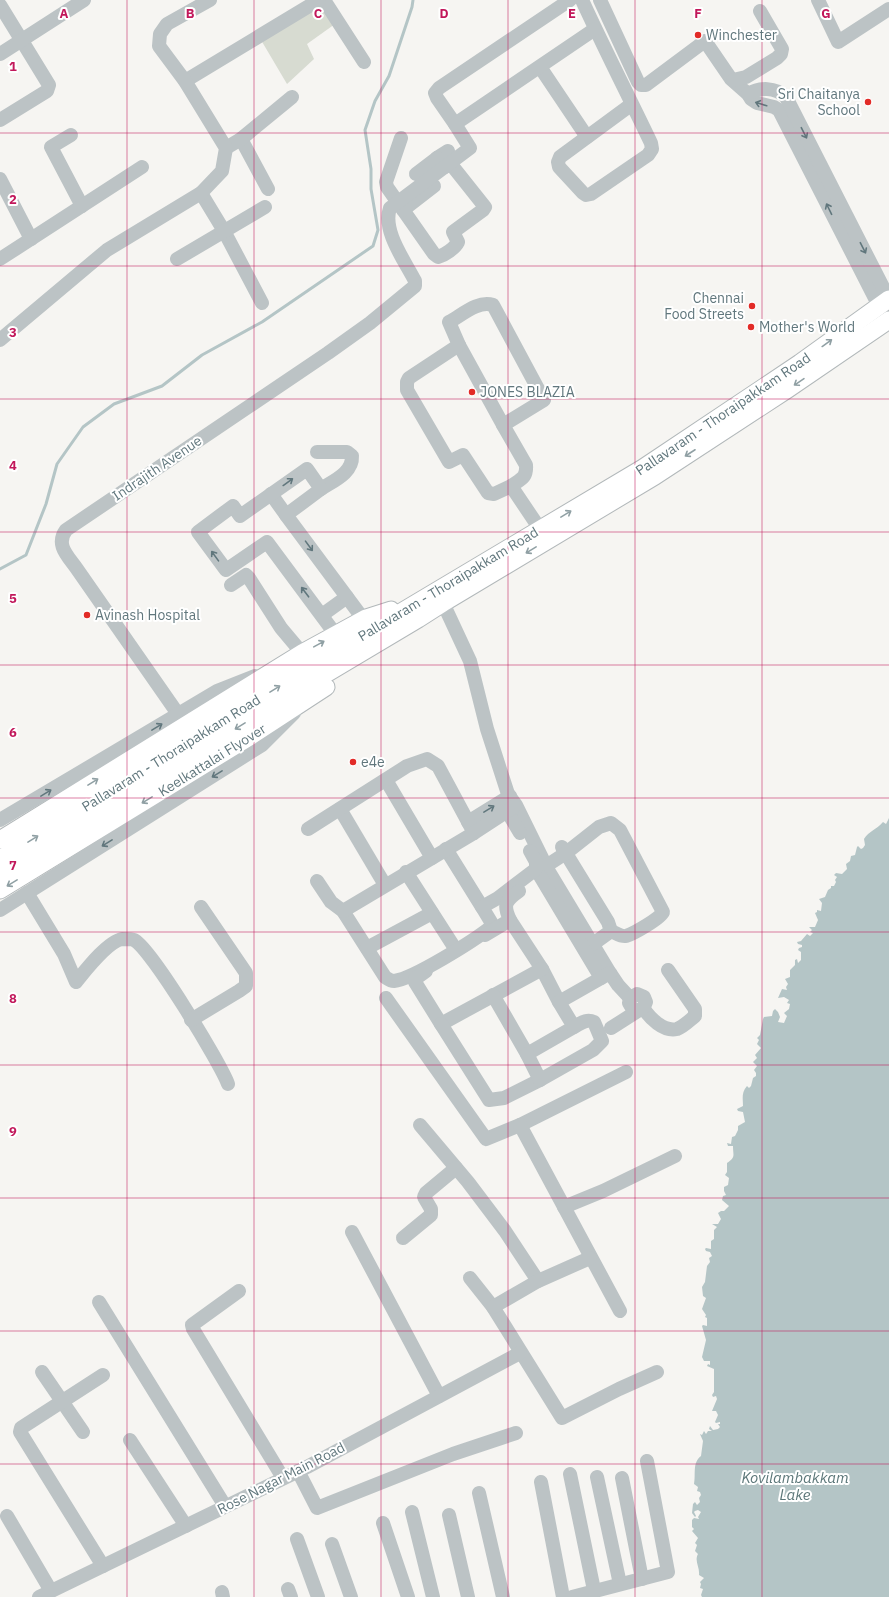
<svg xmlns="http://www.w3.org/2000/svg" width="889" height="1597" viewBox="0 0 889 1597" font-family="'IBM Plex Sans',sans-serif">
	<rect width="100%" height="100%" fill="#f6f5f2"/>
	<path fill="#d7dbd1" d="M321 4 335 24 307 44 314 59 287 84 261 40Z"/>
	<path fill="#b4c5c6" d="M889 818V1597H702L701 1595 703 1589 700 1588 701 1584 700 1582 704 1578 699 1575C700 1567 694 1561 698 1554L695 1551 697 1545 695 1543 698 1538 692 1531 694 1529 692 1527V1520L694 1518 699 1519 698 1517 701 1512 698 1510 695 1511 694 1512 696 1516 695 1517 692 1513 693 1504 695 1502 697 1505 700 1502 699 1498 701 1495 700 1492 697 1491 698 1487 694 1484C696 1474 692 1463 701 1456L703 1441 700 1434 702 1435 704 1431 706 1434 708 1431H712L709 1429 710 1426 713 1430 718 1429 720 1427 718 1424H720V1422L716 1423 715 1422 718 1415 716 1411H712L717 1399 716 1396 713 1397 712 1395 714 1392V1369L707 1366 708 1364 710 1365V1361H704L702 1357 706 1340 702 1326 703 1325 707 1326V1318L705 1317 706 1315 702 1309 706 1298 703 1296 702 1287 705 1282 707 1266 710 1262 709 1258 712 1256 710 1252 706 1251 705 1249 706 1248 711 1249V1241L714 1239V1230L717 1227 712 1224H718L721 1219 718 1213 721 1211H724L729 1206 722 1200 723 1196 726 1195 724 1191V1187L728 1185 729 1178 725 1175 727 1172V1163C736 1157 733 1156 733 1146H728L727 1143 731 1144 732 1137 735 1136 738 1130V1126L745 1122 743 1112 738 1111 737 1109 743 1106C743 1099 741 1093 747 1086L749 1088 751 1086 753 1078 756 1076V1073L754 1070 757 1066 753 1062 757 1058 755 1055 761 1048 757 1044 759 1040 757 1038 760 1035 763 1019 764 1017 772 1016 773 1011 775 1009 778 1012 780 1017 778 1022 784 1023 787 1016 784 1013 789 1009 790 1004 787 1003 789 1000 784 997 778 998 782 989 787 990 786 987 788 984 785 979 790 977V970L795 965V960L797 959 798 963 801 960V952L798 950 799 948 802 947V945L798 944 797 942 801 941 807 934 810 936 813 933 810 932 812 930 809 927H815L818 920 815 913 817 912V910L821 911 822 903 819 899 825 897 828 890 831 888V886H834L836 882 835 880 837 877 834 875 836 873 842 874 847 869 846 864 850 861 851 856 855 855 857 847 858 846 861 849 863 848 865 845 864 839C869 831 876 830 883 822L886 824Z"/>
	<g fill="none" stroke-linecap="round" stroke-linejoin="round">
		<path stroke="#b4c5c6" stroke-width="3" d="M0 569 26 555 46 504 57 464 83 427 114 404 162 386 202 355 262 322 373 246 378 230 371 189V169L365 130 375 101 389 76 412 7 413 0"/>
		<defs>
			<g id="major">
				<path d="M0 840 302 653 366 618 391 610"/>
				<path d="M0 859 299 673 643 468 800 363 889 299"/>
				<path d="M0 873 252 718 418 619 443 603 655 476 788 389 889 320"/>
				<path d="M0 890 251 736 326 687"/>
			</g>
		</defs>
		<use href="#major" stroke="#b2b8ba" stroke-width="19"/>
		<g stroke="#bcc3c5" stroke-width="14">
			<path d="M324 0 364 62"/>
			<path d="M582 0C604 48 628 95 651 143L652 149 648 155 591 194 586 195 583 193 559 167 558 162 560 157 632 104"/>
			<path d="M600 0 638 82 641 85H646L705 41 731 79 748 94 751 99 757 103 774 107 779 110 879 306"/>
			<path d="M818 0 838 42 889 9"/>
			<path d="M0 5 49 85 47 91 0 120"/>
			<path d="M0 54 84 0"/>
			<path d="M540 67 587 137"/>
			<path d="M733 80 746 77 777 58 781 54 782 49 760 11"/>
			<path d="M185 81 319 0"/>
			<path d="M748 94C760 87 775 87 786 97L889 299"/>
			<path d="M455 124 437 98 435 93 439 88 570 0"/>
			<path d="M71 135 51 147 82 206"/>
			<path d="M401 138 386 182 387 187 434 254 438 257C445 255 455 248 458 242L453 232 483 210 485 207 450 163"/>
			<path d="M241 139 268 189"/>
			<path d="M226 148 241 139 292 97"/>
			<path d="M437 158 448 151"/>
			<path d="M416 174 437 158 445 167"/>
			<path d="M0 179 31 239"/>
			<path d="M201 193 224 231 262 303"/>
			<path d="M403 210 434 186"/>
			<path d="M0 259 142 167"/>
			<path d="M177 259 265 207"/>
			<path d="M0 340 107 250 201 193 222 171 226 148 185 81 159 46 160 34 167 24 210 0"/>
			<path d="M459 345 503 425"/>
			<path d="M317 452H347L352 456C353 473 333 481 321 489"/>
			<path d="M511 486C521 479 527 478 526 465L503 425 544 400 493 305C478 300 462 315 449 322L459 345 409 378 407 382V390L449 462 463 455 488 493 494 494 511 486 540 529"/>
			<path d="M271 494 286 515"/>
			<path d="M231 585 246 575 249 578 281 628 302 653"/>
			<path d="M437 595 443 603 470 661 487 729 508 794 516 805 548 870 610 973 618 985 630 998"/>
			<path d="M322 615 347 597"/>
			<path d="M336 635 267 542 226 570 198 532 233 506 240 516 307 469 321 489 286 515 364 620"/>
			<path d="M178 714 77 569C68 556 55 545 66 530L328 353 370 323 415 286V281C405 261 382 231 390 208L470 148 455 124 595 29"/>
			<path d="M386 780 432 858"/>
			<path d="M340 809 385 885"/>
			<path d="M507 811 520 833"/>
			<path d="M0 820 217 691 255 676"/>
			<path d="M468 822 510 796"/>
			<path d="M308 829 407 766 427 759 438 766 474 833"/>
			<path d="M562 847 608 922 611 931 593 944"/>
			<path d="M446 849 482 907"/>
			<path d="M546 866 566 853 599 827 611 823 620 830 663 912C661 918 633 934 626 936 621 937 616 933 611 931"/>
			<path d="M406 872 456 950"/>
			<path d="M540 876 601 978"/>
			<path d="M317 881 331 902 343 911 385 977C388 979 390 981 394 981 413 979 475 940 491 927V922L482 907 498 898 536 869V862L530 851"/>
			<path d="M27 893 64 954 76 982C85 971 107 942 122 939 124 939 132 939 134 940 150 947 221 1064 228 1084"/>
			<path d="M0 910 262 745 294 713"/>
			<path d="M343 911 474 833 515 806"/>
			<path d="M510 920 542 969 559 1002"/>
			<path d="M485 935 510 920C503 905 505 901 519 891"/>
			<path d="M367 948 432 913"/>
			<path d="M426 971 415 979V982L441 1024 542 969"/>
			<path d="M493 995 527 1054 574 1027 559 1002 610 973"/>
			<path d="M386 998 486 1139 520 1125 626 1072"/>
			<path d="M643 1008C650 1018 663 1032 677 1029 683 1027 690 1020 695 1016V1009L668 970"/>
			<path d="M191 1020 239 991 246 986V973L201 907"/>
			<path d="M441 1024 489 1100 504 1098 540 1080"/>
			<path d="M611 1028 644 1007 646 1002 644 997 637 994 630 998 629 1003 632 1008 637 1011"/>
			<path d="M527 1054 540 1080 593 1050 602 1041 594 1022C586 1018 580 1024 574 1027"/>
			<path d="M420 1125 468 1182 505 1231 538 1281"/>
			<path d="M520 1125 620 1311"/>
			<path d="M564 1207 603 1191 675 1156"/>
			<path d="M352 1232 439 1396"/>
			<path d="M403 1238 431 1215V1209L424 1197 426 1193 456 1168"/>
			<path d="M470 1278 493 1307 562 1418 619 1389 657 1372"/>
			<path d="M239 1291 192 1325 193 1329 283 1478"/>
			<path d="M99 1302 225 1506"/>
			<path d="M493 1307 538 1281 590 1258"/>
			<path d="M42 1372 83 1432"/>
			<path d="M130 1440 186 1526"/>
			<path d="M298 1471 317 1508 453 1454 516 1433"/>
			<path d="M570 1474 594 1590"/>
			<path d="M597 1477 620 1584"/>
			<path d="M622 1478 642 1579"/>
			<path d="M541 1482 563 1597"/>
			<path d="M479 1493 503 1597"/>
			<path d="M412 1512 433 1597"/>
			<path d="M449 1515 468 1597"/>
			<path d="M7 1516 51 1591"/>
			<path d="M383 1523 408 1597"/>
			<path d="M297 1539 318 1597"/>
			<path d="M332 1544 351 1597"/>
			<path d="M103 1566 20 1432 21 1428 103 1375"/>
			<path d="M288 1589 291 1597"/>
			<path d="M222 1592 223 1597"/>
			<path d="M39 1597 307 1467 520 1353"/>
			<path d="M572 1597 668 1572 647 1461"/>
		</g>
		<use href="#major" stroke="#fff" stroke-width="17"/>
	</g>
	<defs><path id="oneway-shaft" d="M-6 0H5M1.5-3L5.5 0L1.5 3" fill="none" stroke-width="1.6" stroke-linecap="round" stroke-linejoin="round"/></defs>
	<g stroke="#61777d">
		<use href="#oneway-shaft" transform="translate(761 104) rotate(-163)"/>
		<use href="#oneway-shaft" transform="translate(804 133) rotate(63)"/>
		<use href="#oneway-shaft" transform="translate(829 209) rotate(-116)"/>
		<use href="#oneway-shaft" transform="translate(863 248) rotate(63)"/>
		<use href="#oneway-shaft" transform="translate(288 482) rotate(-36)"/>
		<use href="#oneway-shaft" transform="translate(309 546) rotate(54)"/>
		<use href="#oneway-shaft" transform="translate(215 556) rotate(-126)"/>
		<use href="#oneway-shaft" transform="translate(305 592) rotate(-127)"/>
		<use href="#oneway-shaft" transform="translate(157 727) rotate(-31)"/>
		<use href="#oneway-shaft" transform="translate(217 774) rotate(148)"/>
		<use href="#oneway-shaft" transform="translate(46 793) rotate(-31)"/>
		<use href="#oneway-shaft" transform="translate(489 809) rotate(-31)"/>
		<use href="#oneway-shaft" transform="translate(107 843) rotate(148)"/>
	</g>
	<g stroke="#90a0a4">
		<use href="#oneway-shaft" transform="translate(827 343) rotate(-36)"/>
		<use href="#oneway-shaft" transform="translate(799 382) rotate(146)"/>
		<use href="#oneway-shaft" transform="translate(690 453) rotate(147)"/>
		<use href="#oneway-shaft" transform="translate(566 514) rotate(-31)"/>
		<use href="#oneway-shaft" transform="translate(531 550) rotate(149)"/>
		<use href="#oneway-shaft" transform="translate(319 644) rotate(-29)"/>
		<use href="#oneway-shaft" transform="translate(275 689) rotate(-32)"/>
		<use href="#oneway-shaft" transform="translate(240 726) rotate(148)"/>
		<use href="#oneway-shaft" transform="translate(93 782) rotate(-32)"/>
		<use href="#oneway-shaft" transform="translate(147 800) rotate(149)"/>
		<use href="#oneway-shaft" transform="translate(33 839) rotate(-32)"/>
		<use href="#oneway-shaft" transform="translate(12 883) rotate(149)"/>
	</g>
	<path fill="none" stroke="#c2185b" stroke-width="1" stroke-opacity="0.55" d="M127 0V1597M254 0V1597M381 0V1597M508 0V1597M635 0V1597M762 0V1597M0 133H889M0 266H889M0 399H889M0 532H889M0 665H889M0 798H889M0 932H889M0 1065H889M0 1198H889M0 1331H889M0 1464H889"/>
	<g fill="#e22b27" stroke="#fff" stroke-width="1.5">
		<circle cx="698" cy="35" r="4"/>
		<circle cx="868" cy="102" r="4"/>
		<circle cx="752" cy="306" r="4"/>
		<circle cx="751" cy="327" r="4"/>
		<circle cx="472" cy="392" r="4"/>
		<circle cx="87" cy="615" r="4"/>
		<circle cx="353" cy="762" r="4"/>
	</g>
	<g text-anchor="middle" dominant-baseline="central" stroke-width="4" stroke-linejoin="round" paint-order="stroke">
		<g font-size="14" fill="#61777d" stroke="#fff" text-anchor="start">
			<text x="706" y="35">Winchester</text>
			<text x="860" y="94" text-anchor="end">Sri Chaitanya<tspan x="860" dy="16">School</tspan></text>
			<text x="744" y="298" text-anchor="end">Chennai<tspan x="744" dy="16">Food Streets</tspan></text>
			<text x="759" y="327">Mother's World</text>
			<text x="480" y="392">JONES BLAZIA</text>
			<text x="95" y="615">Avinash Hospital</text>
			<text x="361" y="762">e4e</text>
		</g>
		<g font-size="14" fill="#61777d" stroke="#fff">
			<text transform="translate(723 414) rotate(-34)">Pallavaram - Thoraipakkam Road</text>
			<text transform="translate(157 468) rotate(-34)">Indrajith Avenue</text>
			<text transform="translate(448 584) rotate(-31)">Pallavaram - Thoraipakkam Road</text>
			<text transform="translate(171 753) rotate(-32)">Pallavaram - Thoraipakkam Road</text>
			<text transform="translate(212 760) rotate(-32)">Keelkattalai Flyover</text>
			<text transform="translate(281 1478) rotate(-27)">Rose Nagar Main Road</text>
		</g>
		<g font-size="15" font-style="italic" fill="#5c7779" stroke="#fff">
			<text x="795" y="1477">Kovilambakkam<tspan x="795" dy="17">Lake</tspan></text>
		</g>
	</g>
	<g font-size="13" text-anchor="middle" font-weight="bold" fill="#c2185b" stroke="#fff" stroke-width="4" stroke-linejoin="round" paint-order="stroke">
		<text x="64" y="18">A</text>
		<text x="190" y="18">B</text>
		<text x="318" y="18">C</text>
		<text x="444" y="18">D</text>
		<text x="572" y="18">E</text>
		<text x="698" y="18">F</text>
		<text x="826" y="18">G</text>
		<text x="13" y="71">1</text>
		<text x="13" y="204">2</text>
		<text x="13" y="337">3</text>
		<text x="13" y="470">4</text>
		<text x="13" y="603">5</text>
		<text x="13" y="737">6</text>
		<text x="13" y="870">7</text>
		<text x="13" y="1003">8</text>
		<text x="13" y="1136">9</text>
	</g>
</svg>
